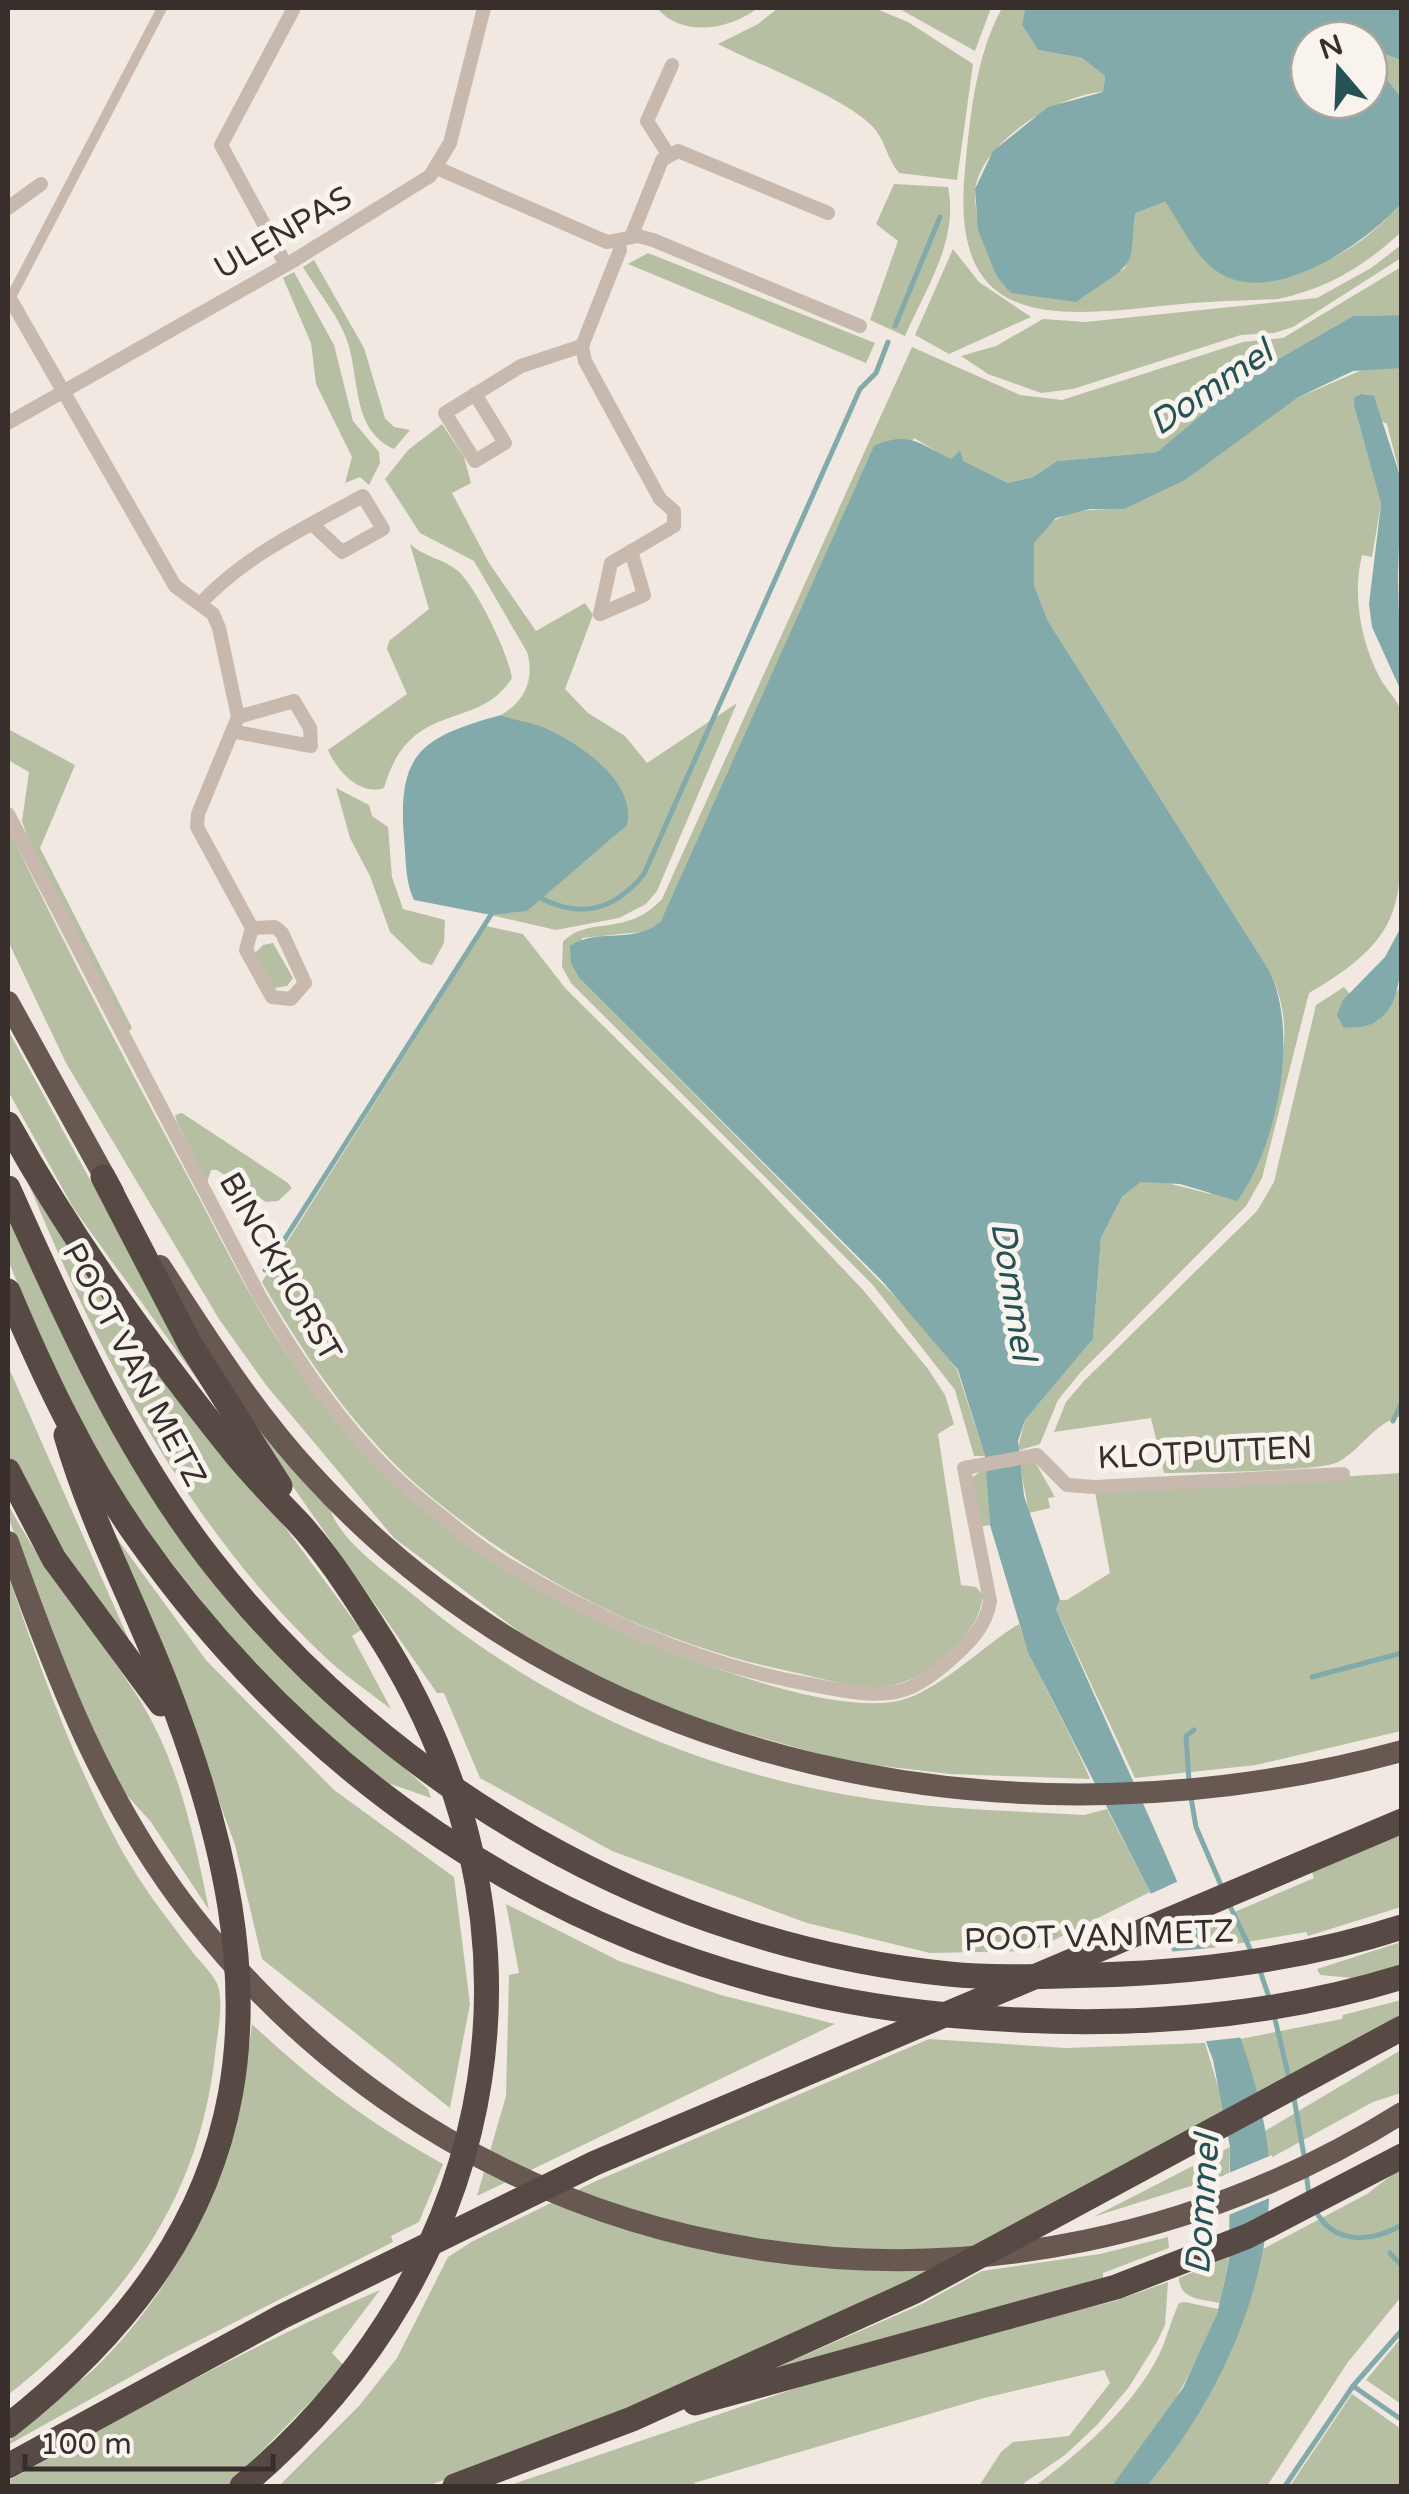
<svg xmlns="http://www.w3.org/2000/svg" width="1409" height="2494" viewBox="0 0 1409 2494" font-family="'Varela Round',sans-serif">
	<rect width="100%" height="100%" fill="#f1e9e1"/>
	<g fill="#b6bfa2">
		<path d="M657 8H758C729 30 682 38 657 8Z"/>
		<path d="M778 8H874L908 22 973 64 957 180 899 173C888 160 886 145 877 132 857 102 754 63 718 44L758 24Z"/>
		<path d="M898 8H991L975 51Z"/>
		<path d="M1002 8H1025L1022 25 1038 50 1082 58 1105 76 1103 92C1059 94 976 144 975 194 975 224 988 248 997 277L1077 301 1097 284 1125 268 1136 213 1165 202 1177 218 1252 280C1317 272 1357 252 1401 204V232C1365 266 1326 289 1278 299 1242 301 1207 301 1171 305 1051 318 949 330 965 170 970 116 976 55 1002 8Z"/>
		<path d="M1379 52 1401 60V97L1373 62Z"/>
		<path d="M894 184 948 187C959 240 926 288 905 336L870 320 898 241 876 224Z"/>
		<path d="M1401 245V258L1293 327 1274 333 1241 335 1073 389 1041 393 988 374 961 356 996 346 1043 319 1085 322 1317 298 1371 268Z"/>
		<path d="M953 249 979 282 1031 317 949 354 915 335Z"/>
		<path d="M648 253 875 343 866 363 628 264Z"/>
		<path d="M314 260 364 348 385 418 394 427 410 430 394 449C348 428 362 372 344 333 334 310 316 289 303 267Z"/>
		<path d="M1401 267V315L1353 316 1245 378 1157 452 1057 461 1033 477 1008 483 962 461 959 451 951 460 914 438 661 921 650 931 582 938 580 979 921 1323 957 1370 985 1456H974L955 1390 872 1284 571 983 562 967 563 942C588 915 626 938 662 899L912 347 1020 395 1062 400 1243 342 1283 338Z"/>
		<path d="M294 272 334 345 353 421 379 452 380 463 369 485 360 477 345 483 352 457 316 384 311 343 283 278Z"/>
		<path d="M1371 366 1401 368V479L1387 424 1354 406 1381 504 1372 557 1362 555C1352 596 1361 643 1381 680 1387 690 1399 702 1401 712 1408 737 1401 771 1401 796 1401 902 1409 935 1309 993L1262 1178 1246 1206 1080 1373 1058 1400 1040 1444 1017 1451 1025 1420 1093 1339 1101 1238 1122 1197 1141 1182 1159 1181 1211 1194C1255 1122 1312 1058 1269 970L1048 621 1034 585V543C1051 509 1089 509 1124 509L1297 398Z"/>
		<path d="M442 424 464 457 471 483 452 493 489 563 536 631 585 603 593 615 565 689 588 713 625 736 647 763 737 703 657 891 646 904 619 918 556 930 491 915 527 910 618 785C584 742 549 734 501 715 525 701 535 679 527 652L474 561 420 533 385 479 408 450Z"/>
		<path d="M410 544C424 557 444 559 458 571 477 588 508 653 512 678 478 733 410 697 384 788 360 796 337 771 328 750L407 694 387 649 389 641 429 609Z"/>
		<path d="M8 729 75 765 40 848 132 1028 126 1034 31 847 22 821 29 772 8 760Z"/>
		<path d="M336 788 369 805 372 816 388 827 392 877 403 909 445 920 444 943 432 965 421 962 390 932 370 876 350 838Z"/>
		<path d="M8 828C63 941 121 1054 181 1164 218 1232 252 1306 297 1368 396 1506 532 1604 692 1660 748 1679 839 1712 898 1701 937 1693 984 1645 1019 1624 1037 1678 1068 1726 1090 1779L950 1774 848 1762 684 1716 541 1648 394 1538 266 1385 219 1319 66 1063 8 941Z"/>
		<path d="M486 926 523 934 566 989 759 1180 864 1291 928 1369 945 1395 954 1424 938 1434 961 1585 976 1587 983 1595C979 1624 965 1638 944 1657 888 1706 852 1684 788 1671 655 1643 535 1583 430 1496 360 1438 307 1361 262 1282Z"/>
		<path d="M273 943 293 978 287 986 274 988 255 953 263 945Z"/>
		<path d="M1401 985V1416C1373 1424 1362 1449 1338 1462 1320 1472 1193 1472 1164 1473L1151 1418 1054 1432 1066 1402 1084 1381 1257 1211 1274 1182 1316 1005 1344 987 1350 994 1343 1000 1378 1021Z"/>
		<path d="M8 1030 151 1291 239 1437 74 1209 8 1091Z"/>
		<path d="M182 1113 288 1183 292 1188 278 1201 266 1202 217 1170H211L207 1183 177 1122 175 1115Z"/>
		<path d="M25 1175 361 1630 352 1636 391 1709C369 1692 345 1676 325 1657 186 1526 96 1349 25 1175Z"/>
		<path d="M8 1211 209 1574 292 1670 428 1789 431 1798 379 1780 309 1721 231 1639 134 1514 56 1376 8 1260Z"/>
		<path d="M8 1366 133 1649C94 1599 20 1514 8 1452 2 1426 8 1393 8 1366Z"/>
		<path d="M222 1385 329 1506C339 1542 389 1574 417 1598 552 1711 720 1780 894 1802 957 1810 1021 1811 1084 1815L1107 1809 1150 1892 1032 1951 930 1953 807 1923 612 1851 480 1778 444 1693H437Z"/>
		<path d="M1019 1461 1035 1462 1055 1497 1048 1498 1050 1508 1029 1513Z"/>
		<path d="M987 1467 990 1525 978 1527 970 1479Z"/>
		<path d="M1401 1473V1731L1256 1765 1135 1778 1056 1609 1060 1600H1067L1110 1573 1095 1492Z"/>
		<path d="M8 1504C44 1573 94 1629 136 1694 178 1759 194 1835 209 1910L151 1822 112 1779 64 1674 8 1516Z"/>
		<path d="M99 1514 206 1660 247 1702 334 1790 454 1877 470 2004 450 2108 262 1959 235 1845 195 1735Z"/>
		<path d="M8 1575C40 1668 74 1763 121 1849 141 1885 166 1917 191 1950 198 1960 214 1974 218 1986 224 2005 217 2035 215 2055 199 2202 121 2305 8 2395Z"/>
		<path d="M1401 1833V1907L1308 1936 1306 1932 1206 1949 1197 1928 1314 1878 1312 1872Z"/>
		<path d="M506 1904 619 1961 721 1995 835 2024 477 2196 506 2096 509 1975 519 1973Z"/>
		<path d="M1401 1942V1968L1364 1979 1320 1975 1317 1969Z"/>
		<path d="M1401 2000V2019L1256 2095 1240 2039 1342 2019 1343 2015Z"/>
		<path d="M252 2024C312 2081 371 2124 443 2164L419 2222 391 2236 393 2242 166 2357 8 2445C19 2421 71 2390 93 2370 191 2275 236 2156 252 2024Z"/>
		<path d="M929 2039 1066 2048 1205 2043 1225 2110 1033 2220 808 2332 517 2454 427 2486H279L359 2406 397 2358 448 2257 473 2241 596 2181Z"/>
		<path d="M1401 2050V2093L1373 2102 1267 2160 1265 2131Z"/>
		<path d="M1230 2147 1229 2174 1093 2217Z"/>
		<path d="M1401 2168V2297L1348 2362 1267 2486H1147C1206 2415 1238 2338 1263 2249L1367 2194Z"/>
		<path d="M1168 2237 1169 2248 1103 2273V2278L759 2375 922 2304 982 2271 1100 2254Z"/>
		<path d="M1229 2257 1220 2303C1201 2299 1180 2300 1179 2278Z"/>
		<path d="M1168 2282 1165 2325 1157 2342 1129 2387 1097 2425 1065 2455 1020 2486H979L1001 2452 1013 2442 1069 2436 1110 2383 1104 2370 984 2398 694 2483 696 2486H507L888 2357 1115 2301Z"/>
		<path d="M380 2290 332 2353 345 2367 227 2486H8V2481C130 2413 251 2345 380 2290Z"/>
		<path d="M1185 2302 1218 2309 1217 2314C1191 2377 1158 2436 1112 2486H1035C1083 2450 1131 2409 1159 2355 1167 2338 1171 2320 1179 2303Z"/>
		<path d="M1401 2338V2404L1366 2380Z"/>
		<path d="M1352 2394 1401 2429V2486H1290Z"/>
	</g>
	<g fill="#83aaab" fill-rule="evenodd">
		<path d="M1025 8H1401V60L1379 52 1373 62 1401 97V204C1365 244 1264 315 1210 266 1192 250 1180 222 1165 202L1136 213C1132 227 1134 240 1131 254 1127 274 1092 288 1077 302L1011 293 997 277 978 230 975 189 993 151 1048 107 1103 92 1105 76 1082 58 1038 50 1022 25ZM1369 40V100H1309V40Z"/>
		<path d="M1401 315V368L1353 371 1297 398 1185 480 1124 509H1090L1056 518 1034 543V585L1048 621 1269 970C1300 1033 1277 1148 1237 1201L1180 1184 1141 1182 1122 1197 1101 1238 1093 1339 1025 1420 1018 1441 1024 1496 1060 1600 1056 1609C1103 1716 1152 1820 1197 1928 1224 1993 1253 2060 1265 2129 1287 2255 1226 2392 1147 2486H1112L1183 2388 1217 2314 1223 2288 1229 2259 1230 2147 1213 2060 1150 1892 1028 1652 990 1525 985 1456 958 1370 882 1281 580 979 571 963 570 946C597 927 636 945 661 921L874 446C907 430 921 444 951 459L960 450 963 461 1008 483 1033 477 1057 461 1157 452 1245 378 1353 316Z"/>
		<path d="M1361 394 1374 396 1401 479 1398 577 1401 691 1372 627 1369 604 1381 504 1354 406V398Z"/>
		<path d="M501 715C516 721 532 722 547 729 580 744 637 782 627 825L527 911 491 915 414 900C405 882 406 858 404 838 397 752 422 737 501 715Z"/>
		<path d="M1401 927C1402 969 1404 1034 1343 1027L1337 1015 1343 1000 1385 957Z"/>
	</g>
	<g fill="#f1e9e1">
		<path d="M1183 1879 1200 1923 1162 1939 1146 1896Z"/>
		<path d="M1211 1948 1245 2037 1199 2042 1183 2001 1167 1952Z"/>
		<path d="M1272 2155V2197L1224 2217V2175Z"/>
	</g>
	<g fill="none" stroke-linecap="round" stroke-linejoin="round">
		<g stroke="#83aaab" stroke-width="5">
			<path d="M895 326 940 217"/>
			<path d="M535 895C578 919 612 913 644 874L860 389 876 373 888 342"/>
			<path d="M265 1270 494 910"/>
			<path d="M1393 1421 1402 1402"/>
			<path d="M1312 1677 1402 1653"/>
			<path d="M1189 1781 1186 1736 1194 1730"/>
			<path d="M1190 1792 1196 1827 1223 1890"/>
			<path d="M1229 1904 1252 1953"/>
			<path d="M1259 1968 1270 2000"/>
			<path d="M1274 2015 1289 2078"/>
			<path d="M1294 2098 1304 2156"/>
			<path d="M1306 2172 1309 2196"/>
			<path d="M1315 2210C1334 2245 1370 2243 1402 2225"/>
			<path d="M1390 2253 1402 2266"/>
			<path d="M1353 2386 1402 2420"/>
			<path d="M1285 2486 1353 2386 1402 2330"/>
		</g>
		<path stroke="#c8b9ae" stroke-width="10" d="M10 299 162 8"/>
		<g stroke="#c8b9ae" stroke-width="14">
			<path d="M668 154 647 121 672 65"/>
			<path d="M437 168 607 242 638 236 653 240 860 326"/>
			<path d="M8 208 41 184"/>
			<path d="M631 237 662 160 678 151 828 213"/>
			<path d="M286 265 221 145 294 8"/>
			<path d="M8 295 175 586 213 614 219 628 238 717 198 814 197 827 252 928 246 950 272 997 291 999 305 983 282 933 275 927 252 928"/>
			<path d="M475 394 505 443 475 461 445 413 521 366 582 346"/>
			<path d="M8 423 293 261 430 176 450 143 484 8"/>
			<path d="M200 604C244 556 306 527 363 496L383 529 342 552 312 524"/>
			<path d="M600 614 611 563 674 526V511L660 499 585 361 582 346 620 250 618 240"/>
			<path d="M600 614 644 595 631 551"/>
			<path d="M236 732 311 746 310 728 294 701 238 717"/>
			<path d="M8 814 259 1295C303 1370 355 1447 424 1502 452 1524 480 1549 510 1566 604 1622 704 1666 813 1685 840 1690 868 1697 896 1692 914 1689 934 1674 948 1662 967 1645 986 1628 990 1601L964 1468 1037 1455 1067 1485 1095 1487 1343 1474"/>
		</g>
		<g stroke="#685852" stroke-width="22">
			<path d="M8 1002 113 1192"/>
			<path d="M160 1266C207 1338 252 1410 310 1473 582 1773 1019 1856 1402 1751"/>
			<path d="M8 1542C55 1674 103 1801 191 1914 485 2291 1001 2364 1402 2113"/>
		</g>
		<g stroke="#574944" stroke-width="25">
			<path d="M8 1124C72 1240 150 1347 233 1451 253 1476 275 1498 297 1521 325 1551 350 1590 372 1624 565 1917 509 2262 242 2486"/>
			<path d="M103 1177 190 1344 280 1486"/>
			<path d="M8 1188C66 1316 123 1447 209 1558 387 1787 660 1945 949 1974 998 1979 1049 1976 1098 1975 1201 1972 1303 1959 1402 1927"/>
			<path d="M8 1291C43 1374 83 1459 135 1534 337 1822 634 1995 985 2018 1125 2028 1266 2019 1402 1977"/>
			<path d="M8 1471 54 1559 161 1704"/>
			<path d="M695 2403 1116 2287 1248 2236 1402 2156"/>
			<path d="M8 2426C271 2219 284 1992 170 1695 137 1607 92 1526 66 1435"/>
			<path d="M8 2466 281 2317 595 2163 1402 1821"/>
			<path d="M455 2486 632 2419 915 2291 1402 2028"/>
		</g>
	</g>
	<g text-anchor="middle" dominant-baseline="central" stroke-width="10" stroke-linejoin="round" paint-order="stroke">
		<g font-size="32" fill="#382f2c" stroke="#f9f3ed">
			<text transform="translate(283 233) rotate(-30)">ULENPAS</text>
			<text transform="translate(280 1267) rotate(60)">BINCKHORST</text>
			<text transform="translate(134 1365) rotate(62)">POOT VAN METZ</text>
			<text transform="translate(1205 1453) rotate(-3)">KLOTPUTTEN</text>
			<text transform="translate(1099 1936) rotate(-2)">POOT VAN METZ</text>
		</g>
		<g font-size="35" font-style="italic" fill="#255355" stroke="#f9f3ed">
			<text transform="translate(1211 388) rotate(-34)">Dommel</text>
			<text transform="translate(1013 1291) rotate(81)">Dommel</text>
			<text transform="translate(1203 2205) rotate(-86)">Dommel</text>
		</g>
	</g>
	<rect width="1409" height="2494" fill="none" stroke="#382f2c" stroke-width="20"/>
	<g transform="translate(1339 70) rotate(341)"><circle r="48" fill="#f9f3ed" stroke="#aca5a0" stroke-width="2.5"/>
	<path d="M0-8L18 38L0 25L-18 38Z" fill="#255355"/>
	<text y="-15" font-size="28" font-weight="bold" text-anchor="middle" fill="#382f2c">N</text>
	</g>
	<path d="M25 2454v15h248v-15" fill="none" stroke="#382f2c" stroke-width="5"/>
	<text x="40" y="2454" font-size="30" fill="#382f2c" stroke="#f9f3ed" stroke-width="8" paint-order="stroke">100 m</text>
</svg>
